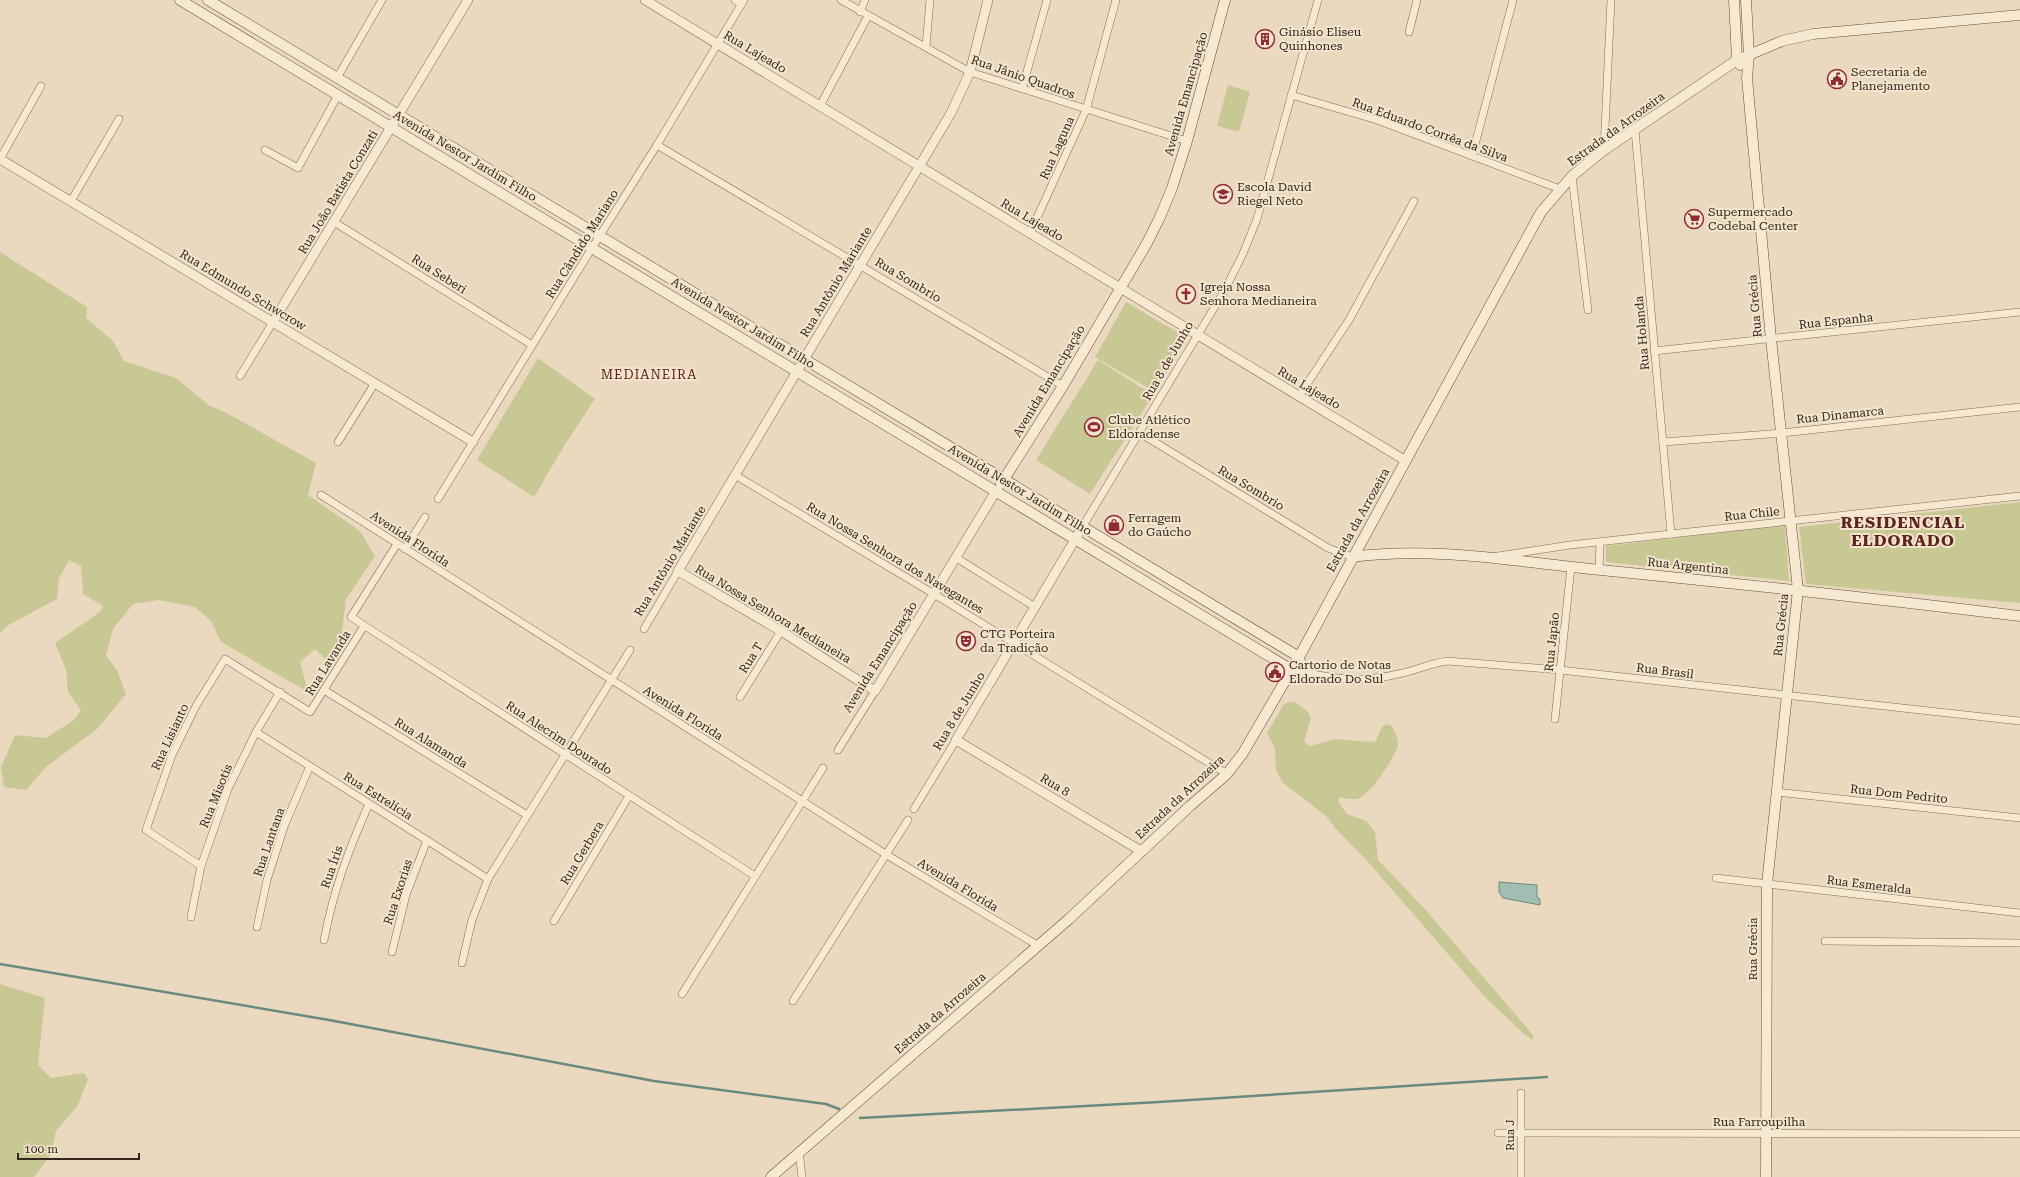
<svg xmlns="http://www.w3.org/2000/svg" width="2020" height="1177" viewBox="0 0 2020 1177" font-family="'Roboto Serif',serif">
	<rect width="100%" height="100%" fill="#ebd9bf"/>
	<g fill="#c8c894">
		<path d="M1228 85 1250 92 1239 132 1217 126Z"/>
		<path d="M0 252 87 307 86 318 113 341 124 361 176 378 210 406 225 412 316 463 308 495 360 531 375 556 346 599 341 640 327 660 315 649 300 662 308 692 221 642 211 621 195 607 159 600 133 604 113 629 106 655 118 672 126 694 97 729 46 767 26 790 4 787 1 767 15 735 46 738 74 720 81 710 68 692 66 670 55 643 100 612 103 606 83 594 81 566 69 560 59 578 57 599 7 626 0 633Z"/>
		<path d="M1126 302 1187 338 1155 392 1095 357Z"/>
		<path d="M538 358 595 399 564 446 534 497 477 460Z"/>
		<path d="M1098 360 1153 395 1090 494 1036 460Z"/>
		<path d="M2020 502V603L1806 584 1799 527Z"/>
		<path d="M1785 525 1789 581 1606 562V546Z"/>
		<path d="M1294 701 1308 712 1311 718 1304 742 1310 746 1335 739 1370 742 1376 741 1381 728 1386 724 1392 726C1395 732 1398 738 1398 744 1396 756 1370 796 1357 799 1352 800 1344 798 1339 797V803L1347 814 1366 821 1375 832 1378 860 1424 908 1533 1035V1040L1525 1035 1486 998 1370 864 1336 829 1326 816 1282 782 1276 770 1275 749 1267 733 1284 704Z"/>
		<path d="M0 984 45 998 38 1065 51 1078 84 1073 88 1079 78 1105 56 1131 51 1154 34 1177H0Z"/>
	</g>
	<path fill="#a2bdb2" stroke="#6a8a7f" d="M1499 882 1537 885V897L1540 899V905L1503 898 1499 892Z"/>
	<g fill="none" stroke-linecap="round" stroke-linejoin="round">
		<g stroke="#6a8a7f" stroke-width="2.5">
			<path d="M0 964 329 1020 654 1081 826 1104 839 1109"/>
			<path d="M860 1118 1159 1102 1547 1077"/>
		</g>
		<defs>
			<g id="minor">
				<path d="M735 0 741 4"/>
				<path d="M841 0 970 72 1187 141"/>
				<path d="M860 12 865 0"/>
				<path d="M1409 32 1417 0"/>
				<path d="M926 47 930 0"/>
				<path d="M337 78 382 0"/>
				<path d="M1022 89 1047 0"/>
				<path d="M1291 95 1377 120 1560 189"/>
				<path d="M820 106 868 16"/>
				<path d="M1635 130 1671 534"/>
				<path d="M657 145 1063 386"/>
				<path d="M265 150 298 168 338 95"/>
				<path d="M1604 150 1611 0"/>
				<path d="M1472 156 1513 0"/>
				<path d="M0 159 41 86"/>
				<path d="M1572 176 1588 310"/>
				<path d="M71 201 119 119"/>
				<path d="M334 222 532 345"/>
				<path d="M1030 233 1086 110 1116 0"/>
				<path d="M1654 351 2020 312"/>
				<path d="M240 376 273 322"/>
				<path d="M1299 396 1349 320 1414 201"/>
				<path d="M1140 433 1328 548 1352 557"/>
				<path d="M338 442 375 383"/>
				<path d="M1663 442 1782 433 2020 407"/>
				<path d="M735 475 934 594 1227 774"/>
				<path d="M321 495 887 855 1037 945"/>
				<path d="M438 499 592 248 657 145 744 0"/>
				<path d="M1083 526 1223 293 1242 256 1257 219 1318 0"/>
				<path d="M397 544 351 617 755 876"/>
				<path d="M405 549 425 517"/>
				<path d="M1498 556 1570 545 2020 496"/>
				<path d="M955 557 1035 607"/>
				<path d="M1599 570 1600 543"/>
				<path d="M644 629 678 571"/>
				<path d="M1299 657 1309 673"/>
				<path d="M1292 670C1332 678 1357 684 1398 674 1415 671 1430 663 1448 661L1560 670 2020 721"/>
				<path d="M324 690 527 815"/>
				<path d="M740 697 781 631"/>
				<path d="M1555 719 1571 567"/>
				<path d="M256 732 488 879"/>
				<path d="M838 750 875 691"/>
				<path d="M1776 792 2020 818"/>
				<path d="M914 809 956 740"/>
				<path d="M201 866 146 830 172 755 196 706 225 659 310 712 364 626"/>
				<path d="M1716 878 2020 913"/>
				<path d="M191 917 201 866 228 789 256 732 280 692"/>
				<path d="M554 921 629 796"/>
				<path d="M257 927 267 880 285 824 310 766"/>
				<path d="M324 940C334 889 348 851 369 804"/>
				<path d="M1825 941 2020 943"/>
				<path d="M392 952 406 895 427 840"/>
				<path d="M462 963 472 920 488 879 630 650"/>
				<path d="M682 994 823 768"/>
				<path d="M793 1001 908 820"/>
				<path d="M1498 1133 2020 1134"/>
				<path d="M799 1151 802 1177"/>
				<path d="M1521 1177V1093"/>
			</g>
			<g id="tertiary">
				<path d="M645 0 1406 461"/>
				<path d="M988 0 970 72 951 113 678 571 781 631 875 691 996 491"/>
				<path d="M0 159 473 442"/>
				<path d="M273 322 468 0"/>
				<path d="M1083 526 956 740 1141 851"/>
			</g>
			<g id="secondary">
				<path d="M180 0 1292 670"/>
				<path d="M208 0 1299 657"/>
				<path d="M1734 0 1737 60 1740 65"/>
				<path d="M1746 0 1749 55 1747 78 1771 339 1798 590 1767 884 1766 1177"/>
				<path d="M1001 484 1063 386 1147 243 1160 217 1172 188 1187 141 1225 0"/>
				<path d="M1352 557C1435 546 1518 562 1601 570 1741 584 1880 599 2020 616"/>
				<path d="M771 1177 1069 919 1190 806 1227 774 1243 753 1299 657 1541 212 1572 176 1604 150 1737 60 1782 41 1813 34 2020 15"/>
			</g>
		</defs>
		<use href="#minor" stroke="#836a58" stroke-width="8"/>
		<use href="#tertiary" stroke="#836a58" stroke-width="10"/>
		<use href="#secondary" stroke="#644c3c" stroke-width="11"/>
		<use href="#minor" stroke="#f7e8d1" stroke-width="7"/>
		<use href="#tertiary" stroke="#f7e8d1" stroke-width="9"/>
		<use href="#secondary" stroke="#f7e8d1" stroke-width="10"/>
	</g>
	<defs>
		<symbol id="building-ring" viewBox="-11 -11 22 22"><circle r="9.5" fill="#f3e4ce" stroke="#8f2b36" stroke-width="1.5"/><path d="M-4-6H4V6H1V3H-1V6H-4ZM-2.5-4.3h1.7v1.8h-1.7ZM.8-4.3h1.7v1.8H.8ZM-2.5-1h1.7V.8h-1.7ZM.8-1h1.7V.8H.8Z" fill="#8f2b36"/></symbol>
		<symbol id="civic-ring" viewBox="-11 -11 22 22"><circle r="9.5" fill="#f3e4ce" stroke="#8f2b36" stroke-width="1.5"/><path d="M-.6-6.5H3V-4.5H.6V-3L4-1V1h2V6H-6V1h2V-1L-.6-3ZM-1.2 2.5V6h2.4V2.5Z" fill="#8f2b36"/></symbol>
		<symbol id="school-ring" viewBox="-11 -11 22 22"><circle r="9.5" fill="#f3e4ce" stroke="#8f2b36" stroke-width="1.5"/><path d="M0-5L7-2L0 1L-7-2ZM-4 1L0 2.5L4 1V4Q0 6-4 4Z" fill="#8f2b36"/></symbol>
		<symbol id="supermarket-ring" viewBox="-11 -11 22 22"><circle r="9.5" fill="#f3e4ce" stroke="#8f2b36" stroke-width="1.5"/><path d="M-6-5.5h2.5l.6 2H6L4.5 2H-2.5L-4.4-4H-6ZM-1.5 3.2a1.3 1.3 0 1 0 .1 0ZM3 3.2a1.3 1.3 0 1 0 .1 0Z" fill="#8f2b36"/></symbol>
		<symbol id="church-ring" viewBox="-11 -11 22 22"><circle r="9.5" fill="#f3e4ce" stroke="#8f2b36" stroke-width="1.5"/><path d="M-1.2-6h2.4v3.5h3.3v2.4h-3.3V6h-2.4V-.1h-3.3v-2.4h3.3Z" fill="#8f2b36"/></symbol>
		<symbol id="stadium-ring" viewBox="-11 -11 22 22"><circle r="9.5" fill="#f3e4ce" stroke="#8f2b36" stroke-width="1.5"/><path d="M0-5a6.5 5 0 1 0 0 10a6.5 5 0 1 0 0-10ZM-3.5-1.8h7v3.6h-7Z" fill="#8f2b36"/></symbol>
		<symbol id="shop-ring" viewBox="-11 -11 22 22"><circle r="9.5" fill="#f3e4ce" stroke="#8f2b36" stroke-width="1.5"/><path d="M-5-2.5h2.3a2.7 3.5 0 0 1 5.4 0H5L5.5 6h-11ZM-1.5-2.5h3a1.5 2.3 0 0 0-3 0Z" fill="#8f2b36"/></symbol>
		<symbol id="theatre-ring" viewBox="-11 -11 22 22"><circle r="9.5" fill="#f3e4ce" stroke="#8f2b36" stroke-width="1.5"/><path d="M-5-5.5Q0-4 5-5.5V0Q5 5 0 6Q-5 5-5 0ZM-3.3-2.5H-1v1.5H-3.3ZM1-2.5H3.3v1.5H1ZM-2.8 1Q0 5.5 2.8 1Z" fill="#8f2b36"/></symbol>
	</defs>
	<g fill-rule="evenodd">
		<use href="#building-ring" x="1254" y="28" width="22" height="22"/>
		<use href="#civic-ring" x="1826" y="68" width="22" height="22"/>
		<use href="#school-ring" x="1212" y="183" width="22" height="22"/>
		<use href="#supermarket-ring" x="1683" y="208" width="22" height="22"/>
		<use href="#church-ring" x="1175" y="283" width="22" height="22"/>
		<use href="#stadium-ring" x="1083" y="416" width="22" height="22"/>
		<use href="#shop-ring" x="1103" y="514" width="22" height="22"/>
		<use href="#theatre-ring" x="955" y="630" width="22" height="22"/>
		<use href="#civic-ring" x="1264" y="661" width="22" height="22"/>
	</g>
	<g text-anchor="middle" dominant-baseline="central" stroke-width="4" stroke-linejoin="round" paint-order="stroke">
		<g font-size="12" fill="#33251c" stroke="#f3e4ce" text-anchor="start">
			<text x="1279" y="32">Ginásio Eliseu<tspan x="1279" dy="14">Quinhones</tspan></text>
			<text x="1851" y="72">Secretaria de<tspan x="1851" dy="14">Planejamento</tspan></text>
			<text x="1237" y="187">Escola David<tspan x="1237" dy="14">Riegel Neto</tspan></text>
			<text x="1708" y="212">Supermercado<tspan x="1708" dy="14">Codebal Center</tspan></text>
			<text x="1200" y="287">Igreja Nossa<tspan x="1200" dy="14">Senhora Medianeira</tspan></text>
			<text x="1108" y="420">Clube Atlético<tspan x="1108" dy="14">Eldoradense</tspan></text>
			<text x="1128" y="518">Ferragem<tspan x="1128" dy="14">do Gaúcho</tspan></text>
			<text x="980" y="634">CTG Porteira<tspan x="980" dy="14">da Tradição</tspan></text>
			<text x="1289" y="665">Cartorio de Notas<tspan x="1289" dy="14">Eldorado Do Sul</tspan></text>
		</g>
		<g font-size="12" fill="#33251c" stroke="#f3e4ce">
			<text transform="translate(755 52) rotate(31)">Rua Lajeado</text>
			<text transform="translate(1023 77) rotate(19)">Rua Jânio Quadros</text>
			<text transform="translate(1186 94) rotate(-74)">Avenida Emancipação</text>
			<text transform="translate(1616 129) rotate(-36)">Estrada da Arrozeira</text>
			<text transform="translate(1430 130) rotate(20)">Rua Eduardo Corrêa da Silva</text>
			<text transform="translate(1057 148) rotate(-66)">Rua Laguna</text>
			<text transform="translate(465 156) rotate(31)">Avenida Nestor Jardim Filho</text>
			<text transform="translate(338 192) rotate(-59)">Rua João Batista Conzati</text>
			<text transform="translate(1032 220) rotate(31)">Rua Lajeado</text>
			<text transform="translate(582 244) rotate(-58)">Rua Cândido Mariano</text>
			<text transform="translate(439 274) rotate(32)">Rua Seberi</text>
			<text transform="translate(908 280) rotate(31)">Rua Sombrio</text>
			<text transform="translate(836 282) rotate(-59)">Rua Antônio Mariante</text>
			<text transform="translate(243 290) rotate(31)">Rua Edmundo Schwcrow</text>
			<text transform="translate(1755 306) rotate(-95)">Rua Grécia</text>
			<text transform="translate(1836 321) rotate(-6)">Rua Espanha</text>
			<text transform="translate(743 323) rotate(31)">Avenida Nestor Jardim Filho</text>
			<text transform="translate(1642 333) rotate(-95)">Rua Holanda</text>
			<text transform="translate(1168 361) rotate(-60)">Rua 8 de Junho</text>
			<text transform="translate(1049 381) rotate(-59)">Avenida Emancipação</text>
			<text transform="translate(1309 388) rotate(31)">Rua Lajeado</text>
			<text transform="translate(1840 415) rotate(-6)">Rua Dinamarca</text>
			<text transform="translate(1251 488) rotate(31)">Rua Sombrio</text>
			<text transform="translate(1020 490) rotate(31)">Avenida Nestor Jardim Filho</text>
			<text transform="translate(1752 514) rotate(-6)">Rua Chile</text>
			<text transform="translate(1358 520) rotate(-61)">Estrada da Arrozeira</text>
			<text transform="translate(410 539) rotate(33)">Avenida Florida</text>
			<text transform="translate(895 558) rotate(31)">Rua Nossa Senhora dos Navegantes</text>
			<text transform="translate(670 561) rotate(-59)">Rua Antônio Mariante</text>
			<text transform="translate(1688 566) rotate(6)">Rua Argentina</text>
			<text transform="translate(773 614) rotate(31)">Rua Nossa Senhora Medianeira</text>
			<text transform="translate(1781 625) rotate(-84)">Rua Grécia</text>
			<text transform="translate(1552 642) rotate(-84)">Rua Japão</text>
			<text transform="translate(880 657) rotate(-58)">Avenida Emancipação</text>
			<text transform="translate(751 658) rotate(-58)">Rua T</text>
			<text transform="translate(328 663) rotate(-58)">Rua Lavanda</text>
			<text transform="translate(1665 671) rotate(7)">Rua Brasil</text>
			<text transform="translate(959 711) rotate(-59)">Rua 8 de Junho</text>
			<text transform="translate(683 713) rotate(32)">Avenida Florida</text>
			<text transform="translate(170 737) rotate(-65)">Rua Lisianto</text>
			<text transform="translate(559 738) rotate(33)">Rua Alecrim Dourado</text>
			<text transform="translate(431 743) rotate(32)">Rua Alamanda</text>
			<text transform="translate(1055 785) rotate(31)">Rua 8</text>
			<text transform="translate(1899 794) rotate(6)">Rua Dom Pedrito</text>
			<text transform="translate(216 796) rotate(-68)">Rua Misotis</text>
			<text transform="translate(378 796) rotate(32)">Rua Estrelícia</text>
			<text transform="translate(1180 797) rotate(-43)">Estrada da Arrozeira</text>
			<text transform="translate(269 842) rotate(-71)">Rua Lantana</text>
			<text transform="translate(582 853) rotate(-59)">Rua Gerbera</text>
			<text transform="translate(332 867) rotate(-71)">Rua Íris</text>
			<text transform="translate(958 885) rotate(31)">Avenida Florida</text>
			<text transform="translate(1869 885) rotate(7)">Rua Esmeralda</text>
			<text transform="translate(398 892) rotate(-72)">Rua Exorias</text>
			<text transform="translate(1753 949) rotate(-90)">Rua Grécia</text>
			<text transform="translate(940 1013) rotate(-41)">Estrada da Arrozeira</text>
			<text x="1759" y="1122">Rua Farroupilha</text>
			<text transform="translate(1510 1135) rotate(-90)">Rua J</text>
		</g>
		<g font-size="13" letter-spacing="1" fill="#5d241e" stroke="#f3e4ce">
			<text x="649" y="374">MEDIANEIRA</text>
		</g>
		<g font-size="16" font-weight="bold" letter-spacing="1" fill="#5d241e" stroke="#f3e4ce">
			<text x="1903" y="522">RESIDENCIAL<tspan x="1903" dy="18">ELDORADO</tspan></text>
		</g>
	</g>
	<path d="M18 1153v6h121v-6" fill="none" stroke="#33251c" stroke-width="2"/>
	<text x="24" y="1153" font-size="12" fill="#33251c" stroke="#f3e4ce" stroke-width="3" paint-order="stroke">100 m</text>
</svg>
